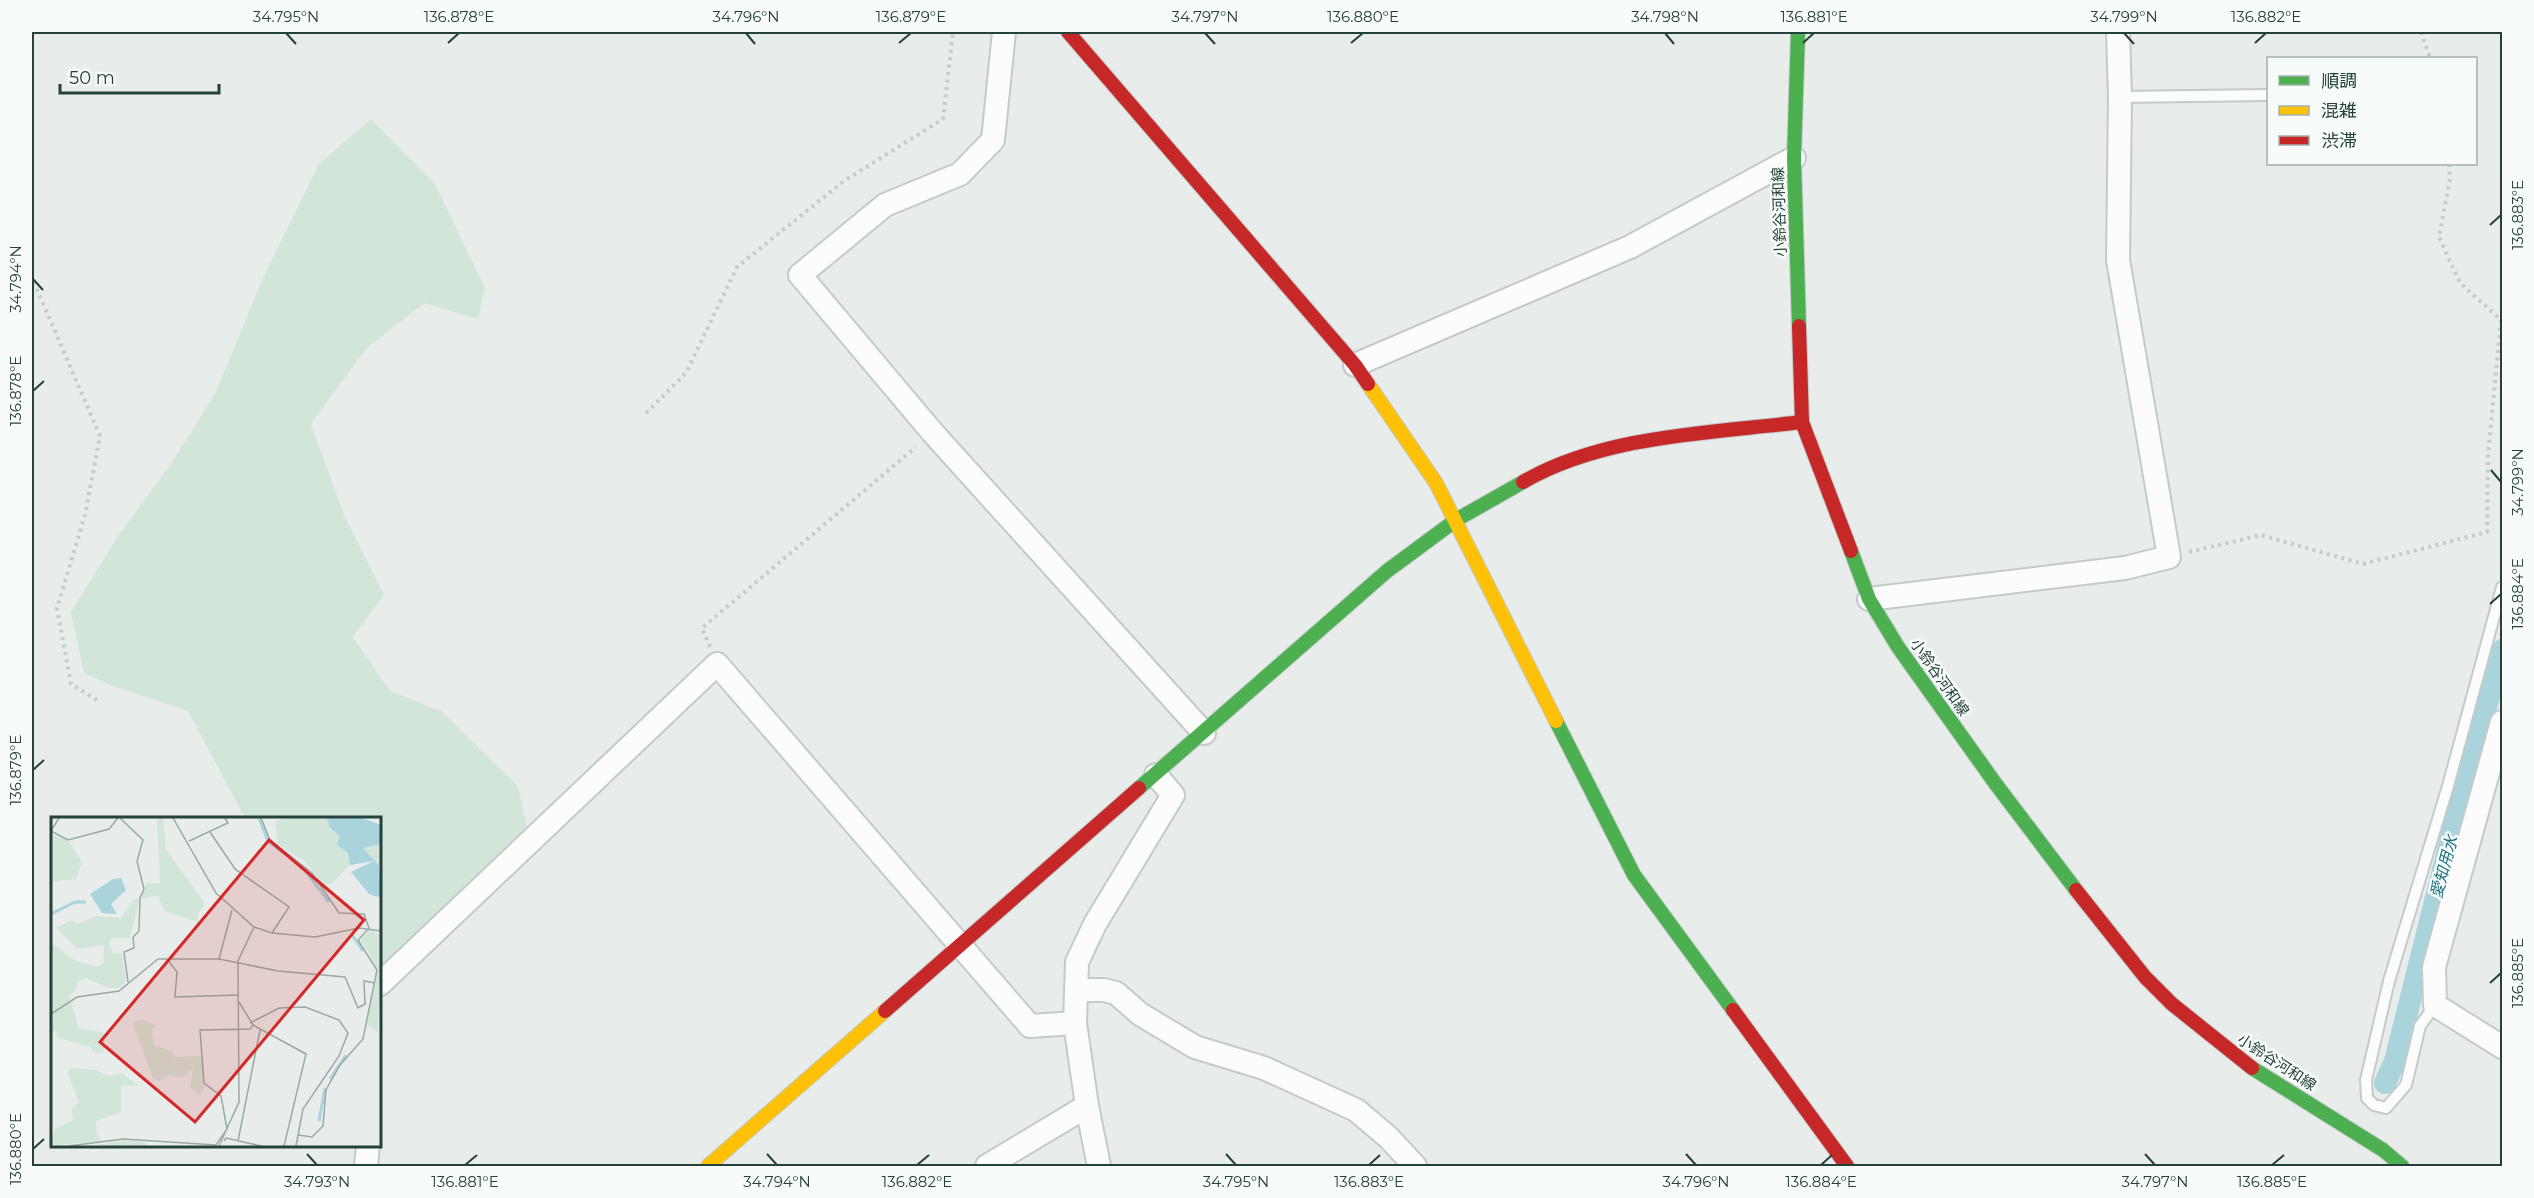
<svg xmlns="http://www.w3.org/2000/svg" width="2534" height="1198" viewBox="0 0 2534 1198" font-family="Montserrat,'Noto Sans JP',sans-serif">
	<rect width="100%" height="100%" fill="#e8edeb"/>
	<path fill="#d1e6d8" d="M371 119 435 184 485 288 478 319 424 303 366 349 311 424 344 515 384 595 353 637 390 691 441 711 518 786 529 836 380 972V818H245L188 711 110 685 84 673 71 612 120 533 170 465 215 394 263 278 319 164Z"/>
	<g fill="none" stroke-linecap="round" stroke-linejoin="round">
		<path stroke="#a9d4db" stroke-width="22" d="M2385 1083 2395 1061 2465 782 2502 650"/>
		<defs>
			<g id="lane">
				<path d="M2120 97 2268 95"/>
				<path d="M2435 1005 2420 1026 2406 1085 2386 1108 2374 1105 2367 1098 2366 1080 2389 981 2448 786 2502 587"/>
			</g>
			<g id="street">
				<path d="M1004 32 993 140 960 174 885 205 800 275 933 433 1204 733"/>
				<path d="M1355 365 1630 247 1794 158"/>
				<path d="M1869 599 2125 568 2169 557 2118 260 2120 97 2118 32"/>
				<path d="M2502 722 2434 967 2435 1005 2502 1047"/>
				<path d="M380 984 717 664 1030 1026 1075 1023"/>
				<path d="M1076 990H1104L1116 993 1140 1014 1195 1047 1264 1068 1356 1110 1388 1137 1415 1166"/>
				<path d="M366 1166 368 1146"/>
				<path d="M987 1166 1087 1106"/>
				<path d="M1099 1166 1087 1106 1075 1023 1077 962 1095 924 1173 795 1156 775"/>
			</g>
			<g id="fast">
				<path d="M1798 32 1794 158 1799 326"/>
				<path d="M1851 551 1869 599 1898 647 1995 783 2076 890"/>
				<path d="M1556 721 1634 875 1733 1010"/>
				<path d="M1139 788 1387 571 1456 520 1523 482"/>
				<path d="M2252 1068 2383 1150 2402 1166"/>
			</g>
			<g id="slow">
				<path d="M1368 384 1436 483 1556 721"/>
				<path d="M708 1166 885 1011"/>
			</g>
			<g id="jam">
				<path d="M1068 32 1355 365 1368 384"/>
				<path d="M1799 326 1802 422 1851 551"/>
				<path d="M1523 482C1604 435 1711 433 1802 422"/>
				<path d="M2076 890 2145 977 2172 1004 2252 1068"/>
				<path d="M1733 1010 1847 1166"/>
				<path d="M885 1011 1139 788"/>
			</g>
		</defs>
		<use href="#lane" stroke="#c5cac8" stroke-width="14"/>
		<use href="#street" stroke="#c5cac8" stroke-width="26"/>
		<use href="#fast" stroke="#c3cbc8" stroke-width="16"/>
		<use href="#slow" stroke="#c3cbc8" stroke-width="16"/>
		<use href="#jam" stroke="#c3cbc8" stroke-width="16"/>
		<g stroke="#c3ccca" stroke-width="4" stroke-dasharray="3 4.5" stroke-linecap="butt">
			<path d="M2421 32 2430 58"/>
			<path d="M32 283 36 287 100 436 85 515 57 608 71 684 97 700"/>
			<path d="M646 413 686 373 737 267 844 181 943 119 953 32"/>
			<path d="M2189 552 2261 535 2363 564 2487 532 2488 455 2501 320 2460 283 2439 237 2450 179 2449 164"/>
			<path d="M710 647 702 628 916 447"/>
		</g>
		<use href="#lane" stroke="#fcfcfc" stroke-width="10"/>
		<use href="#street" stroke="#fcfcfc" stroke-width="22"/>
		<use href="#fast" stroke="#4caf50" stroke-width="14"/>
		<use href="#slow" stroke="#ffc107" stroke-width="14"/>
		<use href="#jam" stroke="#c62828" stroke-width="14"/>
	</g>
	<path fill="none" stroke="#24423a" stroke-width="2" d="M286 33 296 44M746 33 755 44M1205 33 1215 44M1665 33 1674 44M2124 33 2134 44M448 43 459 33M899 43 911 33M1351 43 1363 33M1803 43 1814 33M2255 43 2266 33M2490 225 2501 215M33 279 43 290M33 391 44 381M2491 470 2501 482M2490 604 2501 594M33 770 44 760M2490 983 2501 973M33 1149 44 1139M307 1154 317 1165M767 1154 777 1165M1226 1154 1236 1165M1686 1154 1696 1165M2145 1154 2155 1165M465 1165 477 1155M917 1165 929 1155M1369 1165 1380 1155M1821 1165 1832 1155M2272 1165 2284 1155"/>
	<g text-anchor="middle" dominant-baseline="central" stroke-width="5" stroke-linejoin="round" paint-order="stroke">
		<g font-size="15" fill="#24423a" stroke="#f7fbf9">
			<text transform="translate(1779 212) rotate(-92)">小鈴谷河和線</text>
			<text transform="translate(1940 677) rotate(55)">小鈴谷河和線</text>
			<text transform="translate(2277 1062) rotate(33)">小鈴谷河和線</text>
		</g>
		<g font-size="16" font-style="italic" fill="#1c6f80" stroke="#f7fbf9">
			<text transform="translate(2444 867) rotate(-75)">愛知用水</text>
		</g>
	</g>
	<g transform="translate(51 817)">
		<rect width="330" height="330" fill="#e8edeb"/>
		<path d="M106 1H112L115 32 154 87 147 97V105L113 94 107 79 90 81 95 66H109ZM232 1H276L279 11 289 19 299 48 281 66 271 68 255 45 227 28 224 5ZM1 17 18 24 31 45 25 62 0 65ZM330 27V49L312 31ZM83 82 88 83 79 121H61L58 127 62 137 71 136 75 165 68 171H58L34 161 26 165V172L18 179 28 212 53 215V235L45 237 39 230 7 221 5 214 0 216V125L21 142 45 150 52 147 53 128 27 132 5 111 21 103 26 107 46 99 70 101ZM319 114 330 117 327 216 316 207 327 152 309 121ZM92 203 106 209 101 212 103 229 122 234 123 240 151 239 154 270 149 279 139 270 142 252 131 261 118 258 108 264 102 261 83 211V204ZM20 251 44 253 59 259 71 256 88 269H70V295L45 304 46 318 51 324 4 328 0 325 4 312 22 303 21 291 28 285 16 255ZM72 323 94 325 95 329 48 328Z" fill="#d1e6d8"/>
		<path d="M276 1H311L330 8V27L312 31 328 48 330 81 318 77 300 55 323 44 299 48 296 35 286 28 289 19 279 11ZM70 61 75 73 60 87 66 97 51 96 39 77 62 62Z" fill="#a9d4db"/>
		<path fill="none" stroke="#a9d4db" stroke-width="3" d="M208 1 217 24 234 37M253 52 278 85M0 97 24 85H35M301 118 312 134M279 262 295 238M268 304 274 271"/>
		<path fill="none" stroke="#9aa9a4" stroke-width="1.5" d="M8 1 0 14 17 23 58 12 67 1M69 1 92 23 86 44 93 72 89 81 88 114 82 120 83 131 73 135 77 165M122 1 165 76 203 110 221 116 264 120 308 111 330 114M210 1 219 23 261 56 288 96 313 97 318 111 307 123 326 153 312 222 289 248 275 273 272 309 261 320 247 318M159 15 184 52 238 90 221 116M138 24 177 6 174 1M116 142 126 155 124 180 187 178M168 142 181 93M188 185 202 208 255 237 233 329M0 197 26 180 68 174 107 142H168L227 154 294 160 307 191 314 187 313 164 324 166M199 206 228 191 254 190 288 203 297 216 288 239 252 292 245 329M173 324 175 321 210 329M187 324 209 213M165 328 176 312 170 279 153 266 149 213 199 212 202 208M18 329 72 322 165 328M168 329 188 285 187 144 203 110"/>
		<path fill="#d62828" fill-opacity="0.15" stroke="#d62828" stroke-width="3" d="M218 23 313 103 144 305 49 225Z"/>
		<rect width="330" height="330" fill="none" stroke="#24423a" stroke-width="3"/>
	</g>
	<rect width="2534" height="1198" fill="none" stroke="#f7fbf9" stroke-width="66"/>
	<rect x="2267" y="57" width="210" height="108" fill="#f7fbf9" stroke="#a3b1ad" stroke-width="1.5"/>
	<rect x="2279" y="76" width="30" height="9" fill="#4caf50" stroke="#a3b1ad" stroke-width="1.5"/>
	<text x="2321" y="87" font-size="18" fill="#24423a">順調</text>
	<rect x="2279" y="106" width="30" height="9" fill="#ffc107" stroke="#a3b1ad" stroke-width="1.5"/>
	<text x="2321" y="117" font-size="18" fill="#24423a">混雑</text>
	<rect x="2279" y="136" width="30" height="9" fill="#c62828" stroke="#a3b1ad" stroke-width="1.5"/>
	<text x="2321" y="147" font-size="18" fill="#24423a">渋滞</text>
	<path d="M60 84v9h159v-9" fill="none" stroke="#24423a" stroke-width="3"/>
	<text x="69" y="84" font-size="18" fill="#24423a" stroke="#f7fbf9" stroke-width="4.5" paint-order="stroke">50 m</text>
	<rect x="33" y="33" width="2468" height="1132" fill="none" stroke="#24423a" stroke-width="2"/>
	<g font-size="15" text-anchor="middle" fill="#24423a">
		<text x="286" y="22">34.795°N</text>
		<text x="459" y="22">136.878°E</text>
		<text x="746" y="22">34.796°N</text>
		<text x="911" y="22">136.879°E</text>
		<text x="1205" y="22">34.797°N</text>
		<text x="1363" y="22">136.880°E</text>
		<text x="1665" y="22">34.798°N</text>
		<text x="1814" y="22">136.881°E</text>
		<text x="2124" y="22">34.799°N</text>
		<text x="2266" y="22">136.882°E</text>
		<text transform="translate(2518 215) rotate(-90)" y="5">136.883°E</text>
		<text transform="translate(16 279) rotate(-90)" y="5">34.794°N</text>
		<text transform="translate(16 391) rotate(-90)" y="5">136.878°E</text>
		<text transform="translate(2518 482) rotate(-90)" y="5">34.799°N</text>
		<text transform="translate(2518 594) rotate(-90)" y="5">136.884°E</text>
		<text transform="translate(16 770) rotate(-90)" y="5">136.879°E</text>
		<text transform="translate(2518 973) rotate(-90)" y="5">136.885°E</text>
		<text transform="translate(16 1149) rotate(-90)" y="5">136.880°E</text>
		<text x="317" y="1187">34.793°N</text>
		<text x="465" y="1187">136.881°E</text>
		<text x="777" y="1187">34.794°N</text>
		<text x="917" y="1187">136.882°E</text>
		<text x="1236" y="1187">34.795°N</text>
		<text x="1369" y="1187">136.883°E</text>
		<text x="1696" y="1187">34.796°N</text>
		<text x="1821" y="1187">136.884°E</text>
		<text x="2155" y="1187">34.797°N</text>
		<text x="2272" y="1187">136.885°E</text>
	</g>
</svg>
